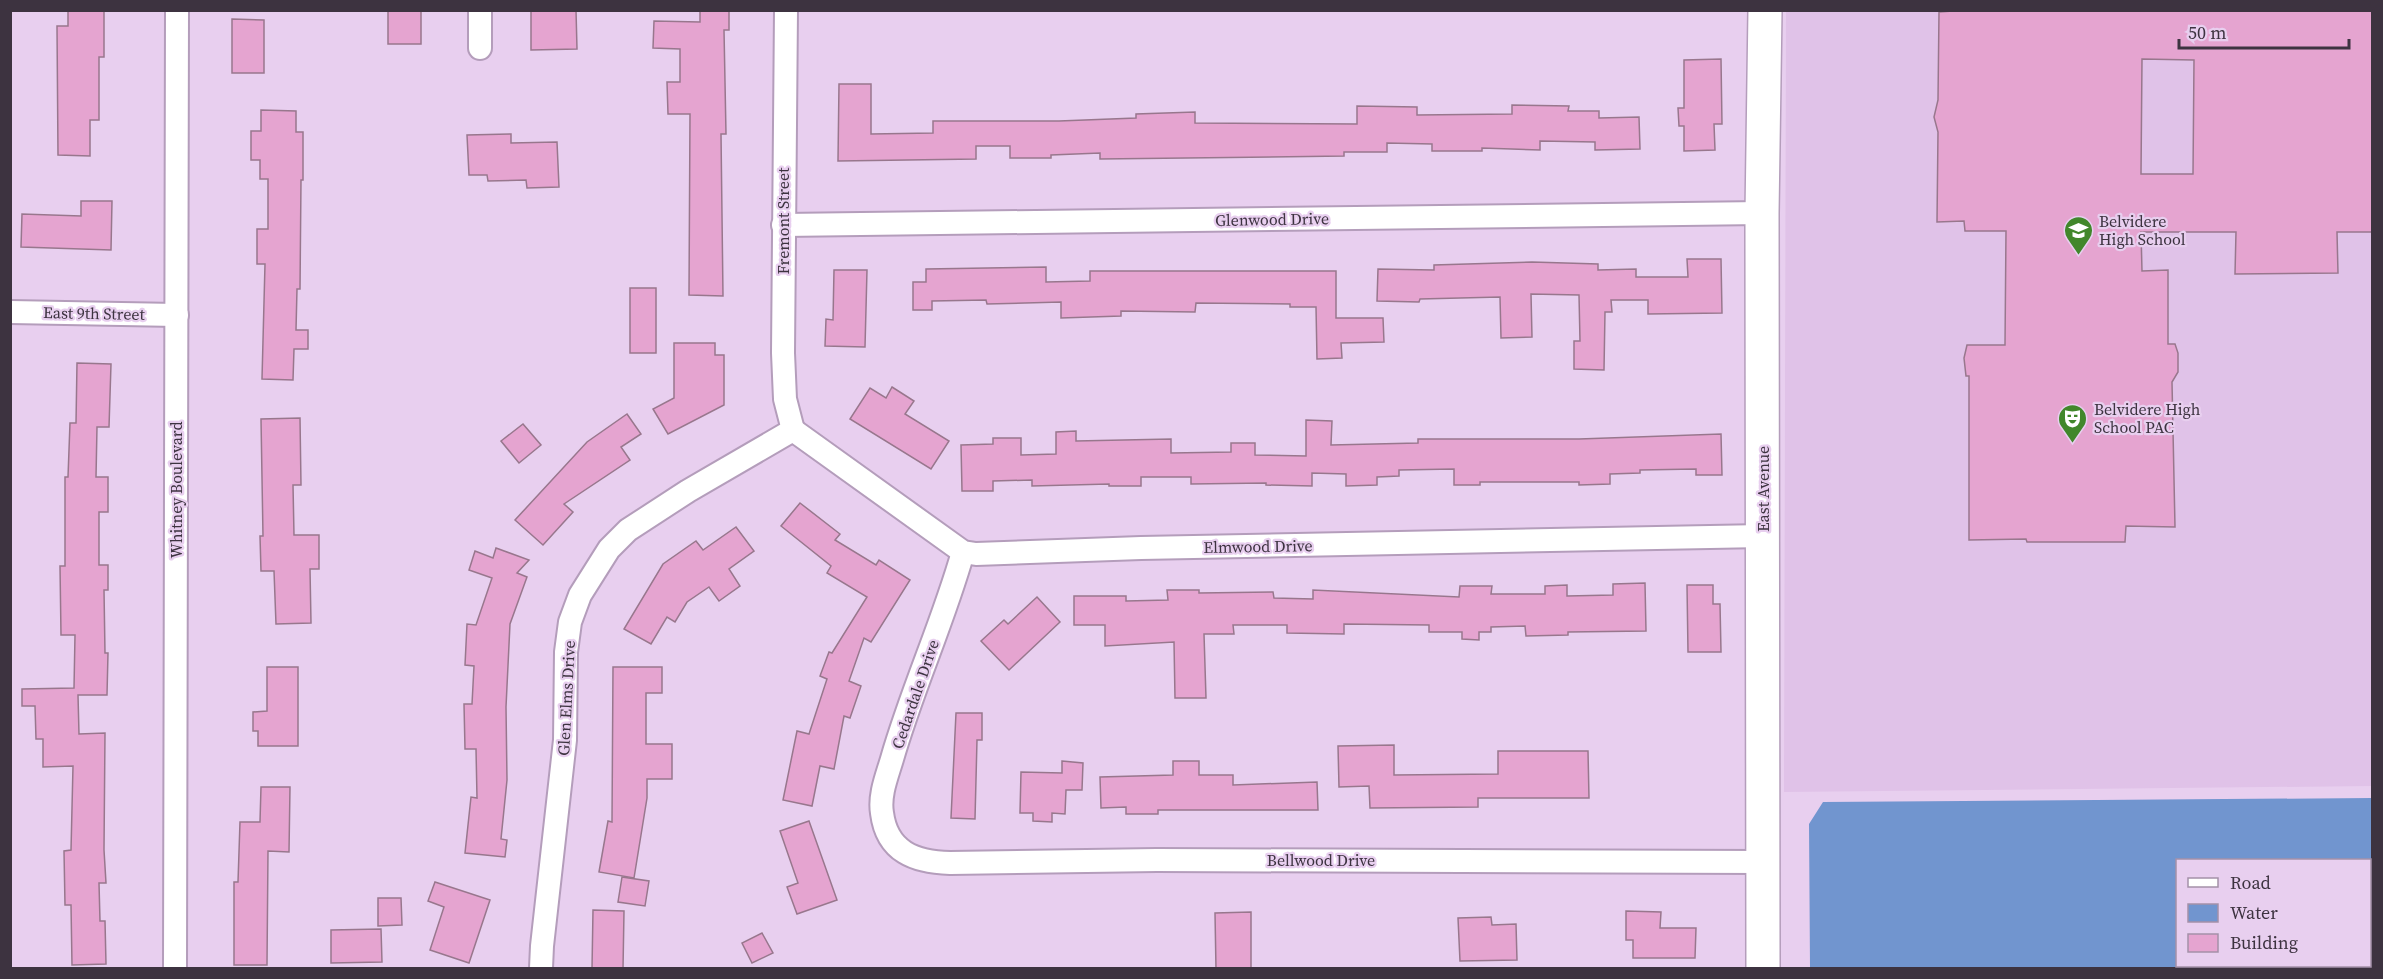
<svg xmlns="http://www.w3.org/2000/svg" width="2383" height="979" viewBox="0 0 2383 979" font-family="'Source Serif 4',serif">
	<rect width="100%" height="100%" fill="#e8cfef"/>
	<path fill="#e0c2e8" d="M1786 11H2372V786L1784 792Z"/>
	<path fill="#7195cf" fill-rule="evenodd" d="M2372 798V968H1810L1809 824 1823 802ZM2178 860H2370V966H2178Z"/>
	<g fill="#e5a4d0" stroke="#98778d" stroke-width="1.5" fill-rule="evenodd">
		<path d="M68 10H104V57H99V120H90V156L58 155 57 26H68Z"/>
		<rect x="388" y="10" width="33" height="34"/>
		<path d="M531 10H576L577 49 531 50Z"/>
		<path d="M700 10H729V30H724L726 134H721L723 296 689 295 690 114H668L667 82H680V49L653 48 654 21 700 22Z"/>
		<path d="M1967 10H2373V232H2337L2338 273 2235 274 2236 232H2141L2142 271 2168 270V344H2175L2178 353V372L2172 382 2175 527 2126 526 2125 542H2027L2026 539 1969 540V376H1966L1964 358 1967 345H2005L2006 231H1965L1964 221 1937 222 1938 132 1934 117 1938 100 1939 12ZM2142 59 2194 60 2193 174H2141Z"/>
		<path d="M232 19 264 20V73H232Z"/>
		<path d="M1721 59 1722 124H1714L1715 150 1684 151V126H1679L1678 108H1684V60Z"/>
		<path d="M839 84H871V134L933 133V121H1059L1136 118V114L1195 112V123L1357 124V106L1417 107V115L1512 114V105L1569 106 1568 111H1599V118L1639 117 1640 149 1595 150V142L1540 141V150L1482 148V151H1432V144L1387 143V152H1344V156L1100 159V153L1051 155V158H1010V146H976V159L838 161Z"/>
		<path d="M261 110 296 111V132H303V180H301L300 289H297L296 330H308V349H294L293 380 262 379 265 264H257V229H268V179H260V160H251V131H261Z"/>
		<path d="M511 134V143L557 142 559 187 527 188 526 180 488 181 487 175H469L467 135Z"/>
		<path d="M81 201H112L111 250 21 247 22 214 81 216Z"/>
		<path d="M1687 259H1721L1722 313 1648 314V300H1611L1612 312H1605L1604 370 1574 369V341H1580L1579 295 1531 294 1532 337 1501 338 1500 297 1420 299 1419 302 1377 301 1378 269 1434 270V265L1532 262 1598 264V270L1636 269V277H1688Z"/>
		<path d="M1046 267V282L1090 281V271H1336V318H1383L1384 342 1341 343 1342 358 1317 359 1316 307H1290V304L1196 303 1195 312 1121 311V316L1061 318V302L987 304 986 300 932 301V310H913V282H926V269Z"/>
		<path d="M834 270H867L865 347 825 346 826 319 833 320Z"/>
		<rect x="630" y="288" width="26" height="65"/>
		<path d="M674 343H715V355H724V405L668 434 653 409 674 398Z"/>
		<path d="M77 363 111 364 109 427H97L96 477H108V512H99V565H108V590H104L105 653H108L107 695H78L79 734 105 733 104 850 106 883H99L100 921H105L106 964 72 965 71 905H65L64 851 71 850 73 766 43 767V739H36L35 706H22V689L74 688 75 635H61L60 566H65V477H68L70 423H76Z"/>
		<path d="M892 387 914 401 905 414 949 441 931 469 850 419 870 388 886 398Z"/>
		<path d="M627 414 641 434 621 447 630 460 564 504 573 512 543 545 515 520 587 442Z"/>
		<path d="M300 418 301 485H293L294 535H319V569H310L311 623 276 624 274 571H261L260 536H263L261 419Z"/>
		<path d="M1306 420 1332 421 1331 445 1418 443V439H1579L1721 434 1722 475H1696V469L1640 470V473L1610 474V484L1579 485V482H1480V485H1454V469L1399 470V476L1377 477V485L1346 486V474L1312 473V486L1266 485V483L1191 484V477H1141V486H1109V484L1032 486V480L993 481V491H962L961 445 993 444V438H1021V455L1056 454V432L1076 431V441L1171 439V453L1231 452V443H1255V455L1306 456Z"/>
		<path d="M523 424 541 445 519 463 501 441Z"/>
		<path d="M800 503 840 534 835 540 876 565 879 560 910 580 871 642 864 638 849 681 861 686 850 718 844 716 834 769 820 766 812 806 783 800 797 731 809 734 827 679 820 676 829 652 832 653 867 597 827 573 831 566 781 526Z"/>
		<path d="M736 527 754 551 729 569 740 586 719 601 709 587 687 602 675 622 667 617 651 644 624 629 663 564 696 541 703 550Z"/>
		<path d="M496 548 529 560 517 573 527 577 510 624 506 707 507 780 501 839 507 840 505 857 465 853 471 797 477 798 476 749H465L464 704H472L474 666 465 665 467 624 476 625 492 578 469 570 475 551 493 558Z"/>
		<path d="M1645 583 1646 631 1568 632V635L1526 636 1525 626 1491 627V632H1479V640L1462 639V632H1429V625L1344 624V634L1287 633V625H1233L1234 634H1204L1206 698H1175L1174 642 1105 646V625H1074V596H1126V601L1168 600 1167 590H1199V593L1273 592 1274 598 1313 599V590L1459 597 1460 586H1492L1491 594H1545V586L1567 585V596L1613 595V584Z"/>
		<path d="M1687 585H1713V604H1720L1721 652H1688Z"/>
		<path d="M1037 597 1060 622 1009 670 981 641 1004 620 1008 624Z"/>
		<path d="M267 667H298V746H258V731H253V712L267 711Z"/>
		<path d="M613 667H662V693H646V744H672V779H647V798L634 878 599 872 608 821 612 822Z"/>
		<path d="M956 713H982V740H977L975 819 951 818Z"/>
		<path d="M1394 745V775L1498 774V751H1588L1589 798H1478V807L1370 808 1369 786 1339 787 1338 746Z"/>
		<path d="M1062 761 1083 763 1082 790H1066L1065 814 1052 813V822L1033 821V813H1020L1021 772 1062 773Z"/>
		<path d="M1173 761H1199V775H1233V785L1317 782 1318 810H1158V814H1126V807L1101 808 1100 777 1173 775Z"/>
		<path d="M261 787H290L289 852 268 851 267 965H234V882H238L240 822H260Z"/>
		<path d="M809 821 837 900 797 914 787 887 798 883 780 831Z"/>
		<path d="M622 877 649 881 645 906 618 902Z"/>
		<path d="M435 882 490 900 469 963 430 950 444 907 428 901Z"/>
		<path d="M378 898H401L402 925 378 926Z"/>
		<path d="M593 910 624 911 623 969H592Z"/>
		<path d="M1626 911 1661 912 1660 928H1696L1695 958H1633V940H1626Z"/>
		<path d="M1251 912V969H1216L1215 913Z"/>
		<path d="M1491 917 1492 925 1516 924 1517 960 1460 961 1458 918Z"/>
		<path d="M381 929 382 962 331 963V930Z"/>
		<path d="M762 933 773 953 752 963 742 943Z"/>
	</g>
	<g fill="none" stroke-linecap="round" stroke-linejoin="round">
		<defs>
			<g id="street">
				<path d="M480 10V48"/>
				<path d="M786 10 783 353 785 399 793 430"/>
				<path d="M783 225 1762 213"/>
				<path d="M10 312 177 315"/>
				<path d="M793 430 963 552 976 554 1141 548 1763 536"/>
				<path d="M963 552C943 623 912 689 892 759 887 776 879 795 882 813 887 852 915 862 950 863L1157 860 1763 862"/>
				<path d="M175 968 177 10"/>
				<path d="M541 968 542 946 565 740 566 652 570 622 580 595 609 549 628 530 688 491 793 430"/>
			</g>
			<path id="secondary" d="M1763 968 1762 213 1765 10"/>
		</defs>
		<use href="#street" stroke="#b49dbb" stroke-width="26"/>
		<use href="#secondary" stroke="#b49dbb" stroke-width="36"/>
		<use href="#street" stroke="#fff" stroke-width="22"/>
		<use href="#secondary" stroke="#fff" stroke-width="33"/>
	</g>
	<defs>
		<symbol id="school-pin" viewBox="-11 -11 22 30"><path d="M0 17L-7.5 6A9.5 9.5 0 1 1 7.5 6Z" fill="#41872b" stroke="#e8cfef"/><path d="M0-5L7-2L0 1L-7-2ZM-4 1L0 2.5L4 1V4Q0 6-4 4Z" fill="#fff"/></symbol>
		<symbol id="theatre-pin" viewBox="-11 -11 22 30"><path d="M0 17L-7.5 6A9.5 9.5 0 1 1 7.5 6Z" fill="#41872b" stroke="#e8cfef"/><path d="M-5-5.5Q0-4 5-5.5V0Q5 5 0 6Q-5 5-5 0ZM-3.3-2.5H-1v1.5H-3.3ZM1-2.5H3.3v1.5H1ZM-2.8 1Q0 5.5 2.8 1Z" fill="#fff"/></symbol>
	</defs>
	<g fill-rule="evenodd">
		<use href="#school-pin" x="2062" y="214" width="33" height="45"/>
		<use href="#theatre-pin" x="2056" y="402" width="33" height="45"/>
	</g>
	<g text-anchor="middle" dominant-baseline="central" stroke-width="4.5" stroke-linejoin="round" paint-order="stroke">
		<g font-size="16" fill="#3d3340" stroke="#e8cfef">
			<text transform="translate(1272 219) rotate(-1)">Glenwood Drive</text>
			<text transform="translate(783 221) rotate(-90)">Fremont Street</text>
			<text transform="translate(94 313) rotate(1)">East 9th Street</text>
			<text transform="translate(1763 489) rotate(-90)">East Avenue</text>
			<text transform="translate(176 490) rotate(-90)">Whitney Boulevard</text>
			<text transform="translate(1258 546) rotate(-1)">Elmwood Drive</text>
			<text transform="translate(915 694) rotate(-71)">Cedardale Drive</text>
			<text transform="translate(566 698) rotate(-87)">Glen Elms Drive</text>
			<text x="1321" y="860">Bellwood Drive</text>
		</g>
		<g font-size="16" fill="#3d3340" stroke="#e8cfef" text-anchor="start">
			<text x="2099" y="221">Belvidere<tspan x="2099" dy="18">High School</tspan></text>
			<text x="2094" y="409">Belvidere High<tspan x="2094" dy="18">School PAC</tspan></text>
		</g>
	</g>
	<rect width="2383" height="979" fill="none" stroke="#3d3340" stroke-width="24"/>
	<rect x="2176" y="859" width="195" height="108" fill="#e8cfef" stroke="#a491a9" stroke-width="1.5"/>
	<rect x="2188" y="878" width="30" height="9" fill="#ffffff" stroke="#a491a9" stroke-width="1.5"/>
	<text x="2230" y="889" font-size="18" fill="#3d3340">Road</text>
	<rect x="2188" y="904" width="30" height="18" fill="#7195cf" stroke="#a491a9" stroke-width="1.5"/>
	<text x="2230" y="919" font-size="18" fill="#3d3340">Water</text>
	<rect x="2188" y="934" width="30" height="18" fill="#e5a4d0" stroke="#a491a9" stroke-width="1.5"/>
	<text x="2230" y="949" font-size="18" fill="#3d3340">Building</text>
	<path d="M2179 39v9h170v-9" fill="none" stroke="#3d3340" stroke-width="3"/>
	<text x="2188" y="39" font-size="18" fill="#3d3340" stroke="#e8cfef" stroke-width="4.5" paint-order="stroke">50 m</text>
</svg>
